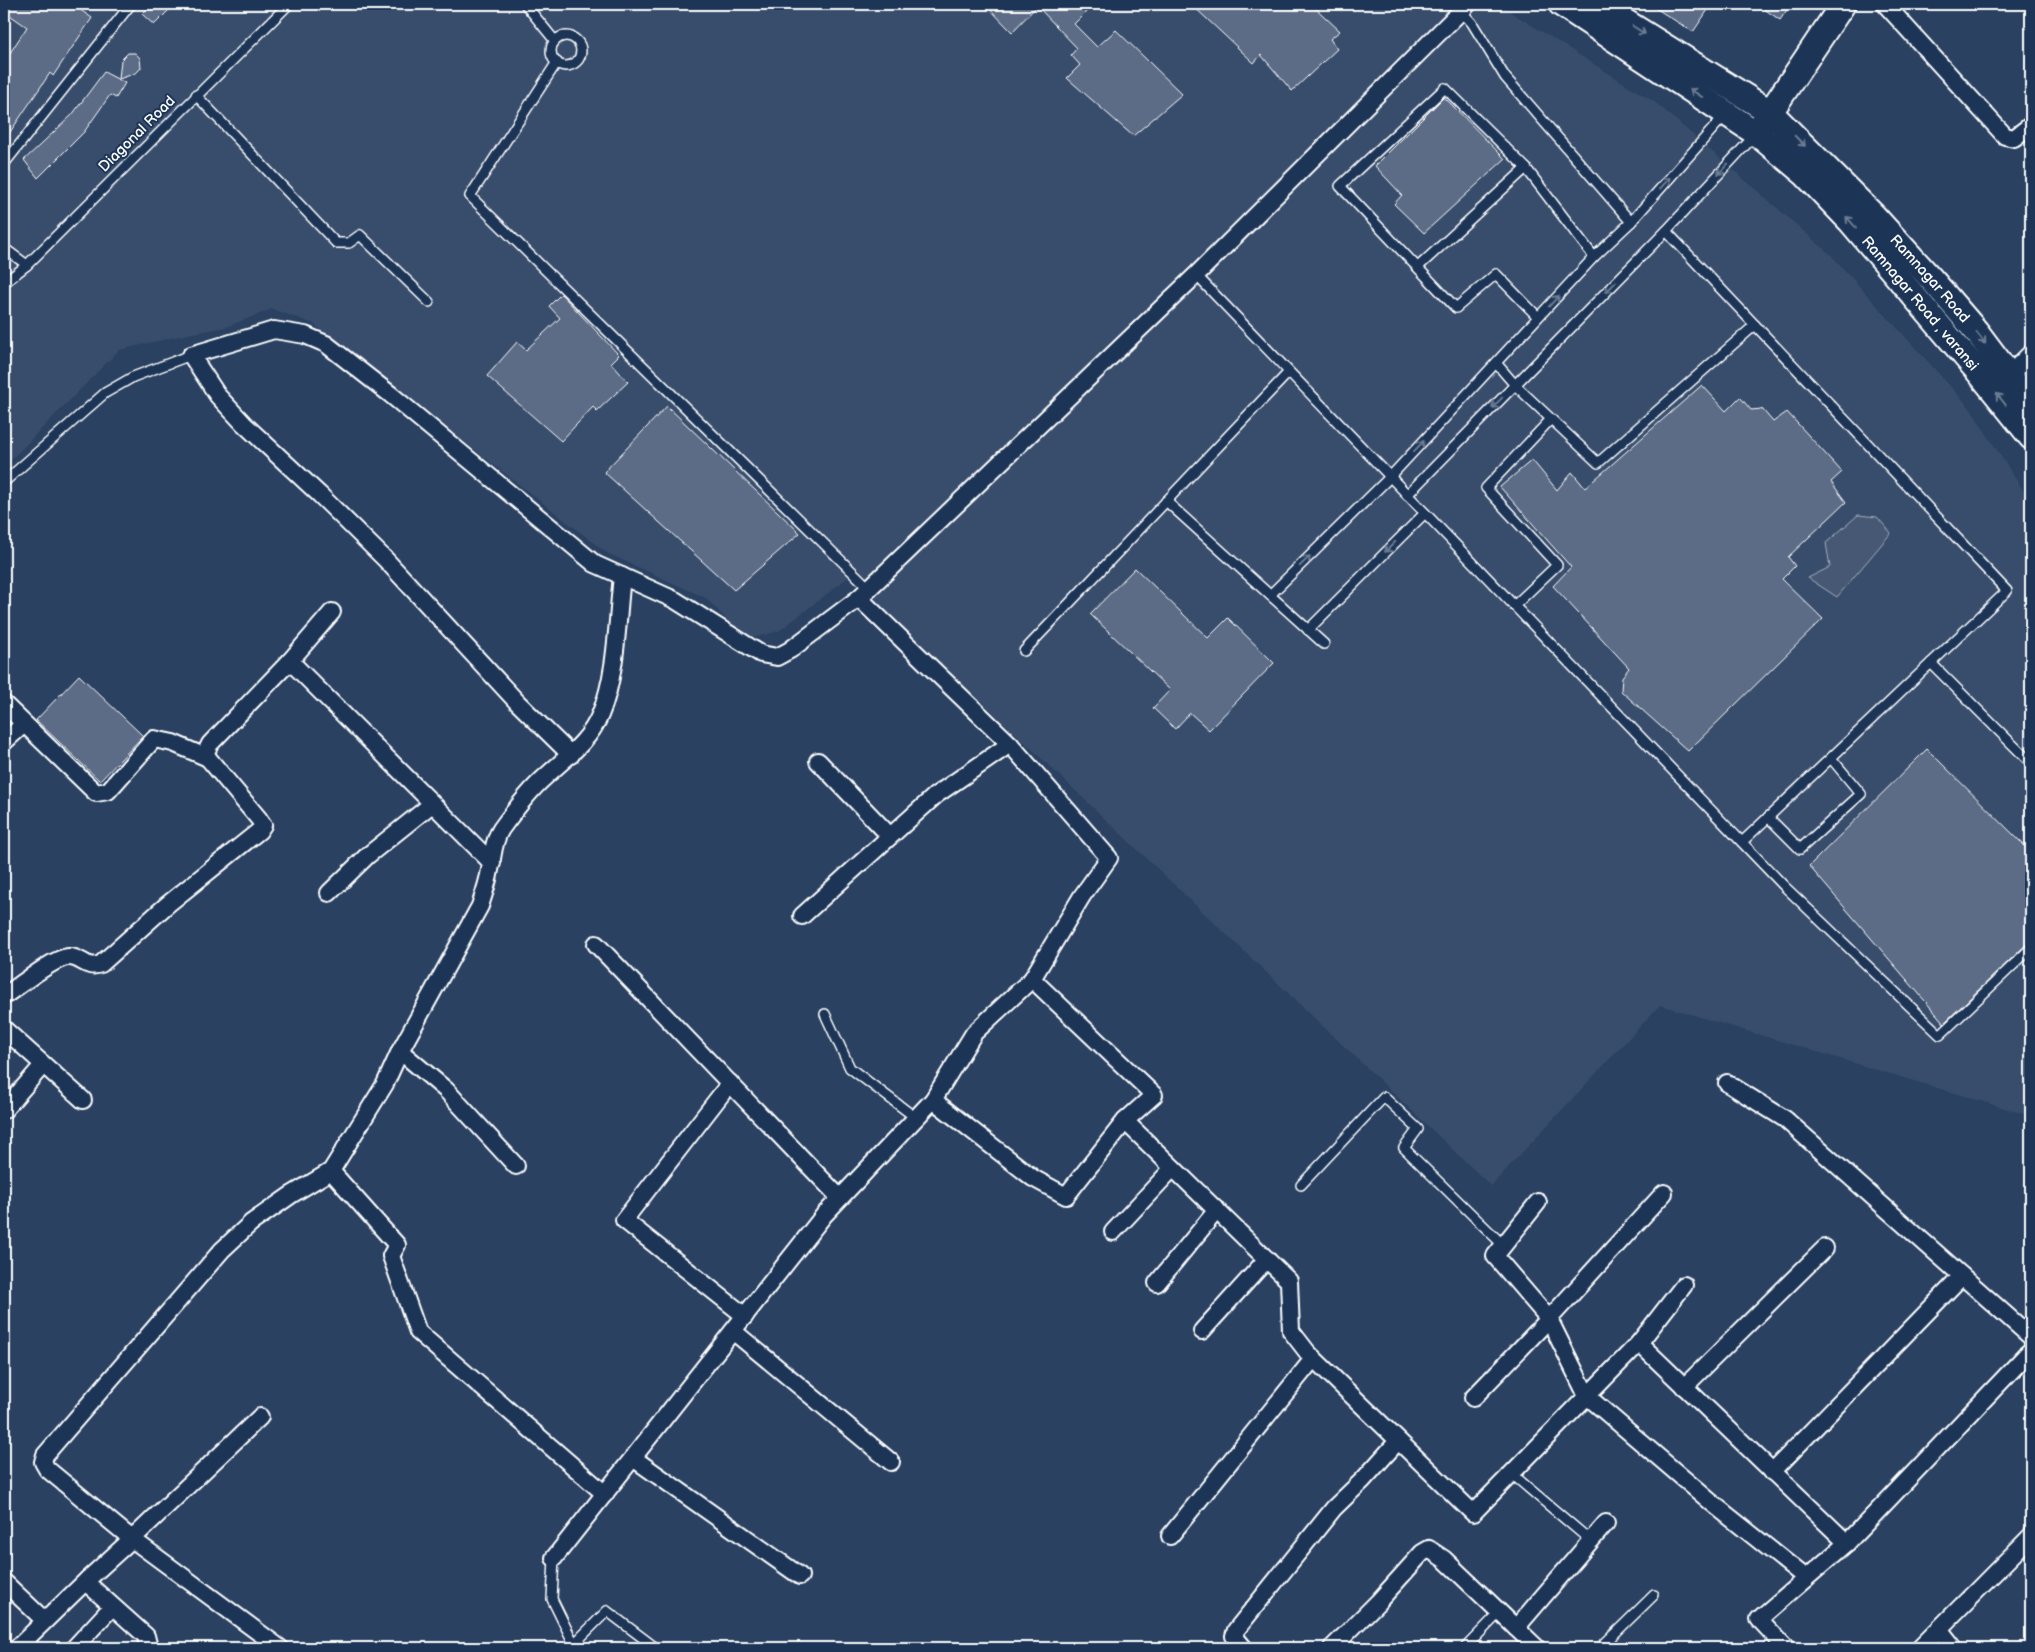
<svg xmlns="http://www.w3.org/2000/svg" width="2035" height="1652" viewBox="0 0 2035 1652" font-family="'Balsamiq Sans',sans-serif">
	<rect width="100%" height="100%" fill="#2a4161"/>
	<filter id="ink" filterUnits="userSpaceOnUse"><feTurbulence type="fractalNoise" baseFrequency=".02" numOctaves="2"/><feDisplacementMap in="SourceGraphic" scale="10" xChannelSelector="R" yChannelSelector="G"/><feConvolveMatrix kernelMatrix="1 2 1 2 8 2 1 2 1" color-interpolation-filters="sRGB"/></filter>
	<g filter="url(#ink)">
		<path fill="#394e6c" d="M4 4H1502L1512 13 1656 103 1830 254 1970 408 2031 503V1116L1660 1005 1491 1186 876 601 855 572 779 631 756 637 737 630 706 598 607 553 312 323 272 309 226 327 188 334 119 350 4 467Z"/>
		<path fill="#465975" stroke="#a2acba" d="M1858 515 1877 517 1891 533 1837 597 1808 578 1830 567 1826 543Z"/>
		<g fill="#5b6c86" stroke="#fff">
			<path d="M4 4H72L92 18 53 76 50 73 4 141V62L27 27 4 11Z"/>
			<path d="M152 4H175L154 25 142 14Z"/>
			<path d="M985 4H1094L1074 24 1097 47 1116 30 1182 94 1133 136 1067 78 1080 65 1071 55 1077 48 1037 6 1012 32Z"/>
			<path d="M1191 4H1311L1340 31 1330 39 1337 49 1292 91 1261 55 1254 63Z"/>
			<path d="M1649 4H1712L1693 32Z"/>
			<path d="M1757 4H1791L1780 20Z"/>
			<path d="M128 53H135L140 58 141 68 136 73 119 79 121 60Z"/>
			<path d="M104 72 125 83 116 98 110 95 84 132 38 178 24 160 72 115Z"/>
			<path d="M1444 97 1505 159 1424 233 1394 204 1402 195 1375 166Z"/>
			<path d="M561 294 619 355 611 363 628 382 597 411 593 407 561 441 487 376 517 342 526 350 560 318 549 306Z"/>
			<path d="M1702 385 1726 411 1740 397 1751 410 1762 409 1773 422 1787 412 1842 472 1831 482 1846 502 1788 557 1795 566 1782 579 1823 619 1688 751 1621 691 1622 677 1629 668 1553 586 1571 567 1500 487 1532 460 1557 490 1572 472 1585 488Z"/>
			<path d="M667 406 800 533 734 590 604 472Z"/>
			<path d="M1135 568 1208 638 1228 618 1274 663 1209 730 1190 713 1175 729 1153 708 1170 690 1090 614Z"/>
			<path d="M79 675 143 736 100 781 36 720Z"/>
			<path d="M1927 749 2031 852V940L1944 1023 1809 866Z"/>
		</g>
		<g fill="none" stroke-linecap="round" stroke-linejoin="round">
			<defs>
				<g id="lane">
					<path d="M525 4 555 41"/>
					<path d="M1455 4 1472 23 1505 77 1631 222"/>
					<circle cx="566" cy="51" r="15"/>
					<path d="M557 62 470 196 869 588"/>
					<path d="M196 95 336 243H349L360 235 429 302"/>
					<path d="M4 164 131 4"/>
					<path d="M1666 231 2007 591 1742 842"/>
					<path d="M4 248 27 265"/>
					<path d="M1418 267 1526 168"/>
					<path d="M1196 275 1784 886 1940 1035 2031 948"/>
					<path d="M4 283 27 265 289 4"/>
					<path d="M1538 317 1496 274 1456 308 1340 186 1445 88 1526 168 1594 257"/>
					<path d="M1496 363 1515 385 1598 463 1755 325"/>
					<path d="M4 482 105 393 133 377 191 355"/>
					<path d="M1407 495 1666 231 1756 134"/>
					<path d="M1166 501 1324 644"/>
					<path d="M1270 595 1390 477 1594 257 1631 222 1725 115"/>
					<path d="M1514 606 1557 565 1486 488 1551 419"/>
					<path d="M1308 630 1425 513"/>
					<path d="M1024 651 1289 372"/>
					<path d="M1931 663 2031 763"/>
					<path d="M1768 817 1800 849 1861 794 1831 758"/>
					<path d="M825 1014 850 1068 916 1118"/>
					<path d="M1301 1185 1384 1097 1418 1129 1404 1148 1504 1246"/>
					<path d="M1512 1474 1591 1541"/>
					<path d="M554 1558 552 1599 574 1644 572 1647"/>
					<path d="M574 1644 607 1611 656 1648"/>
					<path d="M1465 1648 1500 1612"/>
					<path d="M1600 1648 1654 1595"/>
				</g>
				<g id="street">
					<path d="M1885 4 2005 136 2014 138 2031 125"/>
					<path d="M2010 374 2031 353"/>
					<path d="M290 661 492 863"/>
					<path d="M4 704 96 793 108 791 154 739 173 743 208 758"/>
					<path d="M4 742 24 724"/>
					<path d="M571 755 518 703 386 560 320 495 244 424 218 396 191 355 274 330 305 335 326 344 390 394 595 564 675 600 761 654 777 657 790 650 859 598 1196 275 1468 4"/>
					<path d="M818 761 889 835"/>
					<path d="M329 893 367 856 432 804"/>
					<path d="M802 916 936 795 1010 744"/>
					<path d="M596 944 840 1198"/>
					<path d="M1032 979 1154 1095 1125 1121 1289 1281 1291 1331 1308 1353 1473 1513 1639 1343 1684 1285"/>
					<path d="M4 996C18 987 53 958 68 957 82 956 85 970 101 964L168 904 259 831 263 825 259 819 208 758 206 752 210 744 290 661 332 612"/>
					<path d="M4 1029 83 1100"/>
					<path d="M400 1051 446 1090 516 1166"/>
					<path d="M730 1083 624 1220 745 1316"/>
					<path d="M1727 1083 1785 1119 2031 1337"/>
					<path d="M933 1100 1033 1178 1066 1196 1125 1121"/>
					<path d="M4 1110 43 1065"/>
					<path d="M331 1171 397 1245 391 1256 418 1332 605 1494"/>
					<path d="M1664 1193 1549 1319 1587 1396 1712 1503 1806 1578"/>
					<path d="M1113 1232 1173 1168"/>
					<path d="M1157 1283 1217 1210"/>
					<path d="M733 1331 891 1462"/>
					<path d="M1202 1331 1267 1259"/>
					<path d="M1639 1343 1847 1543"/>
					<path d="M1684 1387 1825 1248"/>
					<path d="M1473 1398 1549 1319 1495 1256 1538 1202"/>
					<path d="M260 1417 132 1539 47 1469 43 1462 45 1455 222 1250 251 1223 291 1195 331 1171 385 1084 400 1051 480 906C484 894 488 882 490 870 493 856 493 841 501 829 514 811 528 792 545 777 565 758 589 742 600 715 617 675 617 620 622 576"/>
					<path d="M633 1458 800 1576"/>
					<path d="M1772 1472 1962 1276"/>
					<path d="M1170 1536 1313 1359"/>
					<path d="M554 1558 824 1215 933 1100 974 1033 1032 979 1082 896 1109 858 1010 744 859 598"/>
					<path d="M4 1582 44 1620"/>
					<path d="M1516 1628 1606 1523"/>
					<path d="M1940 1630 1954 1648"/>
					<path d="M17 1648 88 1579"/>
					<path d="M74 1648 112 1607"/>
					<path d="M145 1648 148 1644 146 1636 89 1585 88 1579 132 1539 280 1648"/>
					<path d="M1244 1648 1234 1636 1236 1630 1334 1508 1363 1480 1398 1441"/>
					<path d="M1332 1648 1378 1602 1422 1553 1429 1549 1444 1559 1537 1648"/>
					<path d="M1786 1648 1759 1619 1847 1543 2031 1350"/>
					<path d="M1920 1648 2031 1536"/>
				</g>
				<g id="secondary">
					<path id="s1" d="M1561 4 1756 133 1805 174 1851 222 1981 375 2031 437"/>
					<path id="s2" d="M1597 4 1770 112 1874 216 1933 281 1976 331 2031 404"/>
					<path d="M1761 126 1843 4"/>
				</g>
			</defs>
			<use href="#lane" stroke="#fff" stroke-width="12"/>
			<use href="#street" stroke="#fff" stroke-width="20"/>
			<use href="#secondary" stroke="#fff" stroke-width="28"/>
			<use href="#lane" stroke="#1d3557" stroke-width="9"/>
			<use href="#street" stroke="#1d3557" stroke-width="16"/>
			<use href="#secondary" stroke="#1d3557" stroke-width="24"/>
		</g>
		<defs><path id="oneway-shaft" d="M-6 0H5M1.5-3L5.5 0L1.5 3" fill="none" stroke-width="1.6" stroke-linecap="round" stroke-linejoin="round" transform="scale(1.25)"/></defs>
		<g stroke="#6c7c92">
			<use href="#oneway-shaft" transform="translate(1639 30) rotate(32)"/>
			<use href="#oneway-shaft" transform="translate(1696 93) rotate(-147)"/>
			<use href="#oneway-shaft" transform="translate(1800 141) rotate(45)"/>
			<use href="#oneway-shaft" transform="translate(1723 169) rotate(133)"/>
			<use href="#oneway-shaft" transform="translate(1665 183) rotate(-49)"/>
			<use href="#oneway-shaft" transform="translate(1851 222) rotate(-132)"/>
			<use href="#oneway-shaft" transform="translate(1611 287) rotate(134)"/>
			<use href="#oneway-shaft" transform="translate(1554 301) rotate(-47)"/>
			<use href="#oneway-shaft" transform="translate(1981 338) rotate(52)"/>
			<use href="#oneway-shaft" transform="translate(2001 399) rotate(-129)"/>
			<use href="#oneway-shaft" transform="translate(1497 403) rotate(134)"/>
			<use href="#oneway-shaft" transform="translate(1419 446) rotate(-47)"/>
			<use href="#oneway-shaft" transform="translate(1390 547) rotate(135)"/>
			<use href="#oneway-shaft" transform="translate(1305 561) rotate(-45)"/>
		</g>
	</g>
	<g text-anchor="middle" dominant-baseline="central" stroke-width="4" stroke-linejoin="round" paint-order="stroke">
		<g font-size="15" fill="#fff" stroke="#1d3557">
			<text transform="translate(137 134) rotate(-45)">Diagonal Road</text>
			<text stroke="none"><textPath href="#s2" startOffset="435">Ramnagar Road</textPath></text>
			<text stroke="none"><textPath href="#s1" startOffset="471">Ramnagar Road , varansi</textPath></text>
		</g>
	</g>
	<rect width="2035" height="1652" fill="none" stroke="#1d3557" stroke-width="20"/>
	<rect x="10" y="10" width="2015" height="1632" fill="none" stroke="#fff" stroke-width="2" filter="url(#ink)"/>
</svg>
